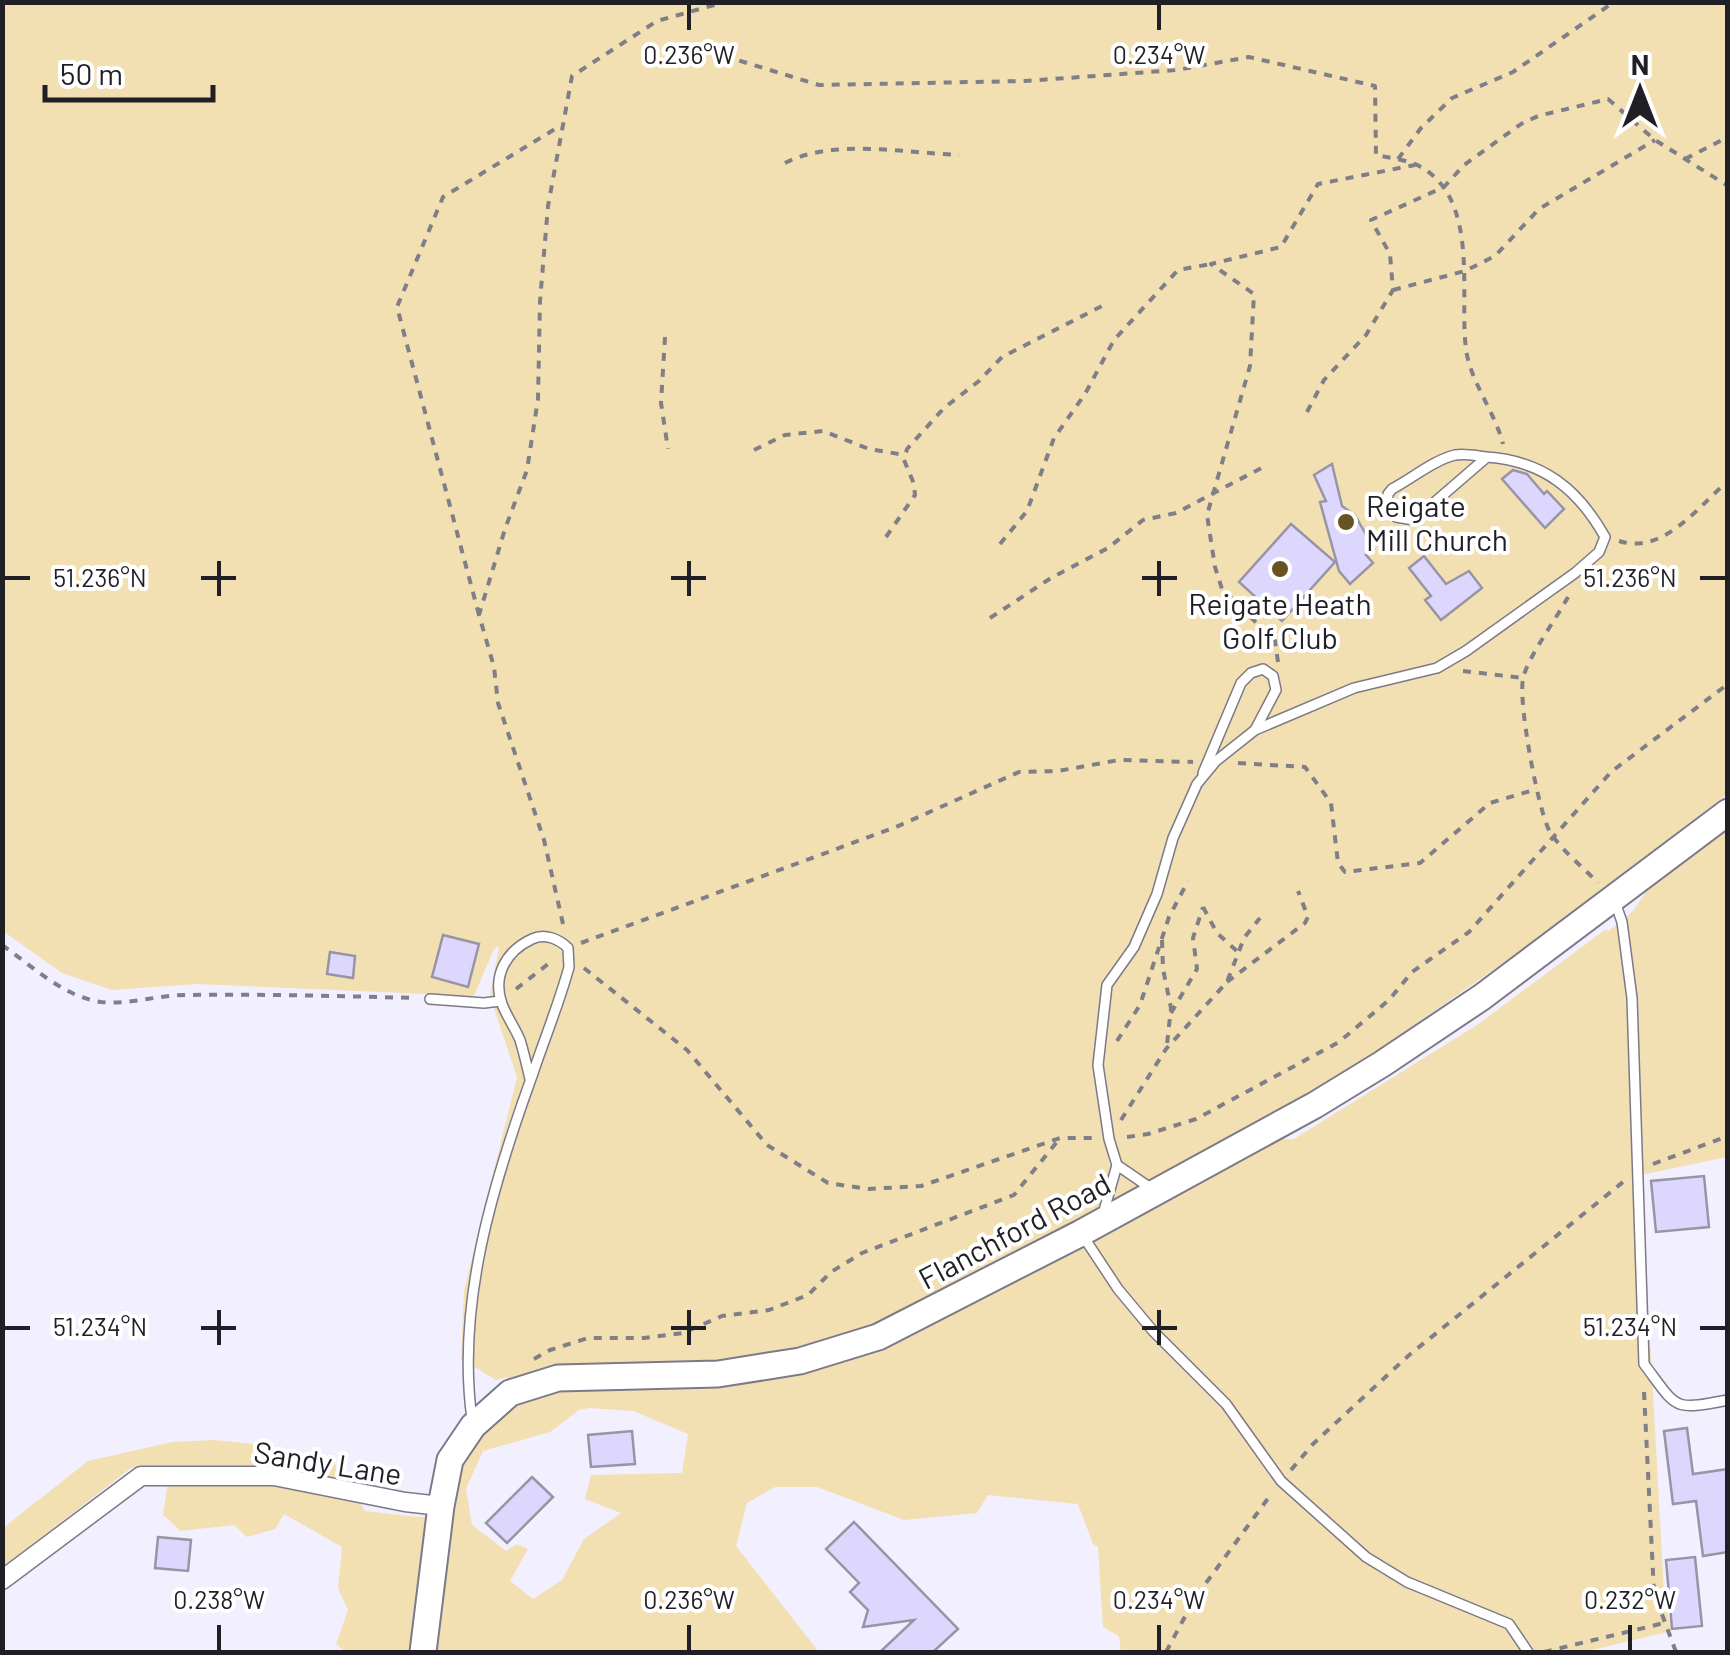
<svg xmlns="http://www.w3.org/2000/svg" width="1730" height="1655" viewBox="0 0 1730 1655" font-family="Barlow,sans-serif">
	<rect width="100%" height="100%" fill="#f2effe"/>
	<path fill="#f2e0b3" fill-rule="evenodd" d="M3 3H1727V794L1546 933 1345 1073 1229 1141 1294 1139 1477 1025 1606 929 1608 932 1634 910 1648 889 1727 827V1157L1641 1175 1664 1593 1671 1631 1584 1652H1121L1119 1636 1103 1627 1098 1547 1093 1544 1078 1504 988 1495 977 1513 904 1520 817 1487H775L747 1503 736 1546 819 1652H346L336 1644 348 1610 338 1588 342 1547 284 1514 275 1529 247 1537 234 1525 181 1531 163 1515 170 1468H131L3 1567V1528L88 1461 172 1442 214 1440 264 1445 334 1462 365 1511 418 1517 451 1513 470 1442 510 1380 507 1377 496 1380 461 1359 464 1291 517 1077 490 996 499 946 494 949 474 996 197 984 112 990 62 973 3 931ZM589 1408 633 1411 688 1434 682 1473 591 1475 585 1499 621 1513 584 1539 562 1580 533 1599 510 1581 528 1549 517 1544 506 1551 472 1525 466 1489 483 1451 550 1432 579 1410Z"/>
	<g fill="#ddd6fd" stroke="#9795a5" stroke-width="2.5">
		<path d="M1332 464 1342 506 1355 515 1374 549 1366 555 1373 563 1350 584 1339 571 1320 502 1326 501 1314 475Z"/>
		<path d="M1513 470 1527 474 1544 494 1547 491 1564 509 1545 528 1502 479Z"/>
		<path d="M1291 524 1335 562 1282 621 1239 582Z"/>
		<path d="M1424 556 1446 584 1469 571 1482 588 1441 620 1425 600 1431 596 1409 568Z"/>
		<path d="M443 935 479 944 468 987 432 977Z"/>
		<path d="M330 952 355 956 353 978 327 974Z"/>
		<path d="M1704 1176 1709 1227 1656 1232 1651 1181Z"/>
		<path d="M1687 1428 1693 1474 1728 1469V1552L1703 1556 1696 1501 1673 1504 1664 1431Z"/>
		<path d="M632 1431 635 1464 591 1467 588 1435Z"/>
		<path d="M532 1477 553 1497 507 1543 486 1523Z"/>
		<path d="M854 1522 958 1629 933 1652H880L914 1620 863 1627 868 1610 850 1592 859 1583 826 1549Z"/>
		<path d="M158 1537 191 1540 188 1571 155 1568Z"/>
		<path d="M1695 1557 1702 1626 1672 1629 1666 1560Z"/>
	</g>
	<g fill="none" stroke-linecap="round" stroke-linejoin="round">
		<defs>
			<g id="lane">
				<path d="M1203 773 1241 683 1251 673 1263 669 1273 676 1276 690 1255 730"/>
				<path d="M1615 902 1622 922 1632 998 1644 1364C1678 1409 1671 1411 1728 1400"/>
				<path d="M430 999 484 1003 500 1001"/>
				<path d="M1117 1165 1152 1189"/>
				<path d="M1103 1214 1117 1165 1109 1139 1098 1065 1107 985 1134 947 1157 894 1173 838 1197 784 1216 761 1255 730 1354 688 1437 668 1466 651 1575 573 1599 552 1605 537C1578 489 1543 461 1487 457 1477 456 1465 453 1455 455 1434 460 1411 479 1392 489L1388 494 1387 505 1396 517 1414 520 1487 457"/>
				<path d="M1083 1236 1118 1289 1153 1331 1226 1404 1281 1481 1366 1557 1407 1582 1509 1624 1528 1652"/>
				<path d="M472 1419C456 1304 493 1184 532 1076 544 1040 559 1004 569 967L568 948C559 939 545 933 532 939 506 951 492 976 502 1004 507 1017 515 1028 520 1040 524 1053 527 1066 530 1079"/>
			</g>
			<path id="street" d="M2 1580 141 1476H274L405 1502 441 1506"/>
			<path id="secondary" d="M423 1652 441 1506 450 1460 473 1426 510 1393 558 1378 718 1374 800 1361 878 1337 1081 1233 1315 1105 1382 1064 1482 997 1728 812"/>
		</defs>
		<use href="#lane" stroke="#7c7988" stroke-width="12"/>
		<use href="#street" stroke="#7c7988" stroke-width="21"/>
		<use href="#secondary" stroke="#7c7988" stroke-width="29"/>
		<g stroke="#807e88" stroke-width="4" stroke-dasharray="8 8" stroke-linecap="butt">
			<path d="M724 56 819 85 1025 81 1177 70 1249 57 1375 86 1376 155C1391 158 1408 160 1421 167 1480 201 1459 294 1466 349 1470 381 1495 412 1503 444"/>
			<path d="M1398 159 1421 128 1452 98 1513 72 1614 2"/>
			<path d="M1685 159 1728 137"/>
			<path d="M785 163C834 138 905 153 959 155"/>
			<path d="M1393 290 1465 271 1495 256 1539 209 1655 140"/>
			<path d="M665 337 661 403 668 449"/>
			<path d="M1307 412 1324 380 1366 335 1393 290 1390 254 1371 220 1444 187 1464 165 1521 124 1538 116 1608 99 1655 140 1728 186"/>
			<path d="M754 450 785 435 823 431 869 449 905 455"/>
			<path d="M886 537 915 495 914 484 904 460 907 449 944 408 979 381 1002 357 1104 305"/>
			<path d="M1619 541C1663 555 1697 508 1728 481"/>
			<path d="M1000 544 1027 511 1054 438 1085 394 1114 340 1178 270 1211 264"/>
			<path d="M1568 597C1558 616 1526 660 1523 679 1518 702 1538 811 1550 832 1562 851 1583 867 1598 883"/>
			<path d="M479 615 397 307 443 197 560 126"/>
			<path d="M990 618 1051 578 1108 548 1143 520 1176 513 1267 465"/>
			<path d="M1278 662 1275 641 1222 589 1215 567 1207 515 1250 366 1254 294 1211 264 1281 247 1318 184 1415 165"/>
			<path d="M1463 671 1523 678"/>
			<path d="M1238 763 1305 767 1331 803 1338 863 1345 872 1420 863 1490 803 1537 789"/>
			<path d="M1203 907 1217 933 1238 952"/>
			<path d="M563 924 544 840 498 703 494 667 479 615 505 529 527 470 538 399 540 301 548 206 572 76 657 21 725 2"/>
			<path d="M1162 940 1163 969 1171 1008 1167 1044"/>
			<path d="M581 943 896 827 1019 772 1058 771 1119 760 1193 762"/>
			<path d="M2 945C32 966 64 997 101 1002 129 1005 158 995 186 995 262 994 339 996 416 998"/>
			<path d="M584 968 687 1050 767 1145 828 1183 868 1189 921 1186 1060 1138H1092"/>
			<path d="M1227 982 1305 923 1308 917 1298 891"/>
			<path d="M516 989 552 961"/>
			<path d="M1171 1013 1197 969 1193 938 1203 907"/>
			<path d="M1117 1041 1140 1005 1169 917 1188 881"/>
			<path d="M1121 1120 1166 1049 1227 982 1244 938 1260 918"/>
			<path d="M1127 1137 1148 1134 1196 1119 1339 1042 1389 1000 1412 972 1469 932 1611 772 1728 684"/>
			<path d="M1653 1164 1728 1136"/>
			<path d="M534 1359 550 1350 588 1338H644L683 1333 722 1316 769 1310 808 1295 831 1272 862 1253 1014 1195 1060 1138"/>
			<path d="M1644 1392 1654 1593 1676 1652"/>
			<path d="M1291 1470 1313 1444 1408 1356 1623 1182"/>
			<path d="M1166 1652 1195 1598 1272 1493"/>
			<path d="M1544 1652 1664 1623"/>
		</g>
		<use href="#lane" stroke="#fff" stroke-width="9"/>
		<use href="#street" stroke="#fff" stroke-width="18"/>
		<use href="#secondary" stroke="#fff" stroke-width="25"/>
	</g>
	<path fill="none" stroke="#201f25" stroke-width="4" d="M689 5V30M1159 5V30M219 561V596M689 561V596M1159 561V596M5 578H30M201 578H236M671 578H706M1142 578H1177M1700 578H1725M219 1310V1345M689 1310V1345M1159 1310V1345M5 1328H30M201 1328H236M671 1328H706M1142 1328H1177M1700 1328H1725M219 1625V1650M689 1625V1650M1159 1625V1650M1630 1625V1650"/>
	<g fill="#665321" stroke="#fff" stroke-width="4">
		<circle cx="1346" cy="522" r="10"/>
		<circle cx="1280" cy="569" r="10"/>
	</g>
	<g text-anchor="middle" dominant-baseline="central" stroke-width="8" stroke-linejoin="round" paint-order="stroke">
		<g font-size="30" fill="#201f25" stroke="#fff" text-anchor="start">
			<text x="1366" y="505">Reigate<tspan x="1366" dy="34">Mill Church</tspan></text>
			<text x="1280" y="603" text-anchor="middle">Reigate Heath<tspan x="1280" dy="34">Golf Club</tspan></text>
		</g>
		<g font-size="30" fill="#201f25" stroke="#fff">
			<text transform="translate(1014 1230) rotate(-28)">Flanchford Road</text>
			<text transform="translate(328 1462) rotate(9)">Sandy Lane</text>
		</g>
	</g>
	<g font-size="25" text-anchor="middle" fill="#201f25" stroke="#fff" stroke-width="8" stroke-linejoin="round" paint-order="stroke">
		<text x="689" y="64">0.236°W</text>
		<text x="1159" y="64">0.234°W</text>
		<text x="100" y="587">51.236°N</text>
		<text x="1630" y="587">51.236°N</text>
		<text x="100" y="1336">51.234°N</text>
		<text x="1630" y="1336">51.234°N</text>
		<text x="219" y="1609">0.238°W</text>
		<text x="689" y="1609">0.236°W</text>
		<text x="1159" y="1609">0.234°W</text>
		<text x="1630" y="1609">0.232°W</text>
	</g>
	<rect width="1730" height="1655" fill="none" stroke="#201f25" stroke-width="10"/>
	<g transform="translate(1640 90)" stroke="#ffffff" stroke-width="8" paint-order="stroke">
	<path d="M0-8L18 38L0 25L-18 38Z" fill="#201f25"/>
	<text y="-15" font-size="28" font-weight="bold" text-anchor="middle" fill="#201f25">N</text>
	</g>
	<path d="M45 85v15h168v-15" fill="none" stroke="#201f25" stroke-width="5"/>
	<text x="60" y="85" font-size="30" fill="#201f25" stroke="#ffffff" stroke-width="8" paint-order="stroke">50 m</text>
</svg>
